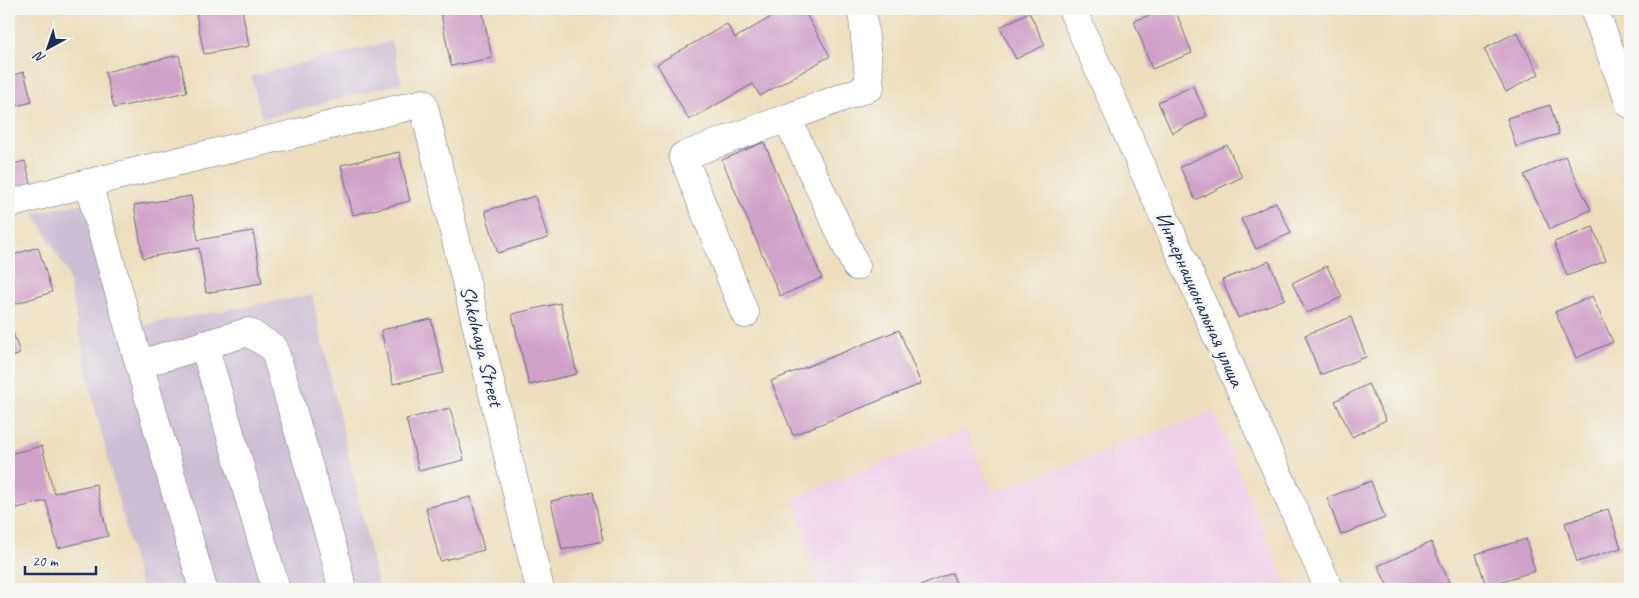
<svg xmlns="http://www.w3.org/2000/svg" width="1639" height="598" viewBox="0 0 1639 598" font-family="Caveat,sans-serif">
	<rect width="100%" height="100%" fill="#f6f6f2"/>
	<filter id="ink" filterUnits="userSpaceOnUse"><feTurbulence type="fractalNoise" baseFrequency=".02" numOctaves="2"/><feDisplacementMap in="SourceGraphic" scale="10" xChannelSelector="R" yChannelSelector="G"/><feConvolveMatrix kernelMatrix="1 2 1 2 8 2 1 2 1" color-interpolation-filters="sRGB"/></filter>
	<filter id="wash" filterUnits="userSpaceOnUse"><feTurbulence type="fractalNoise" baseFrequency=".0096" numOctaves="4" result="noise"/><feDisplacementMap in="SourceGraphic" scale="20" xChannelSelector="R" yChannelSelector="G"/><feGaussianBlur stdDeviation="1.12" result="paint"/><feColorMatrix in="noise" values="0 0 0 0 0 0 0 0 0 0 0 0 0 0 0 0 0 1.4 0 .05"/><feComposite in="paint" operator="in"/></filter>
	<g filter="url(#wash)">
		<rect width="100%" height="100%" fill="#ecdebc"/>
		<path fill="#eed0e7" d="M1214 411 1288 589H818L794 498 965 429 993 492Z"/>
		<g fill="#ccbed3">
			<path d="M391 41 402 83 262 119 251 76Z"/>
			<path d="M84 203 118 329 312 295 379 589H141L92 396 67 272 34 213Z"/>
		</g>
		<g id="blocks">
			<g fill="#cfa1c7">
				<path d="M195 9H242L249 46 204 54Z"/>
				<path d="M440 9H482L492 58 451 66Z"/>
				<path d="M785 9H803L830 56 760 96 753 84 689 120 657 64 727 24 735 38Z"/>
				<path d="M1166 9H1175L1192 53 1152 69 1134 21Z"/>
				<path d="M1029 12 1045 45 1016 59 1000 27Z"/>
				<path d="M1517 32 1539 74 1506 92 1484 49Z"/>
				<path d="M179 55 187 92 114 108 105 72Z"/>
				<path d="M24 72 32 102 9 108V76Z"/>
				<path d="M1193 86 1207 116 1172 133 1158 102Z"/>
				<path d="M1550 105 1559 134 1516 147 1507 118Z"/>
				<path d="M764 142 822 278 780 296 722 160Z"/>
				<path d="M1227 145 1242 177 1195 200 1180 167Z"/>
				<path d="M399 152 410 201 353 215 341 165Z"/>
				<path d="M1565 156 1591 210 1550 229 1524 175Z"/>
				<path d="M25 161 32 187 9 193V165Z"/>
				<path d="M191 196 198 240 253 231 262 283 206 293 199 248 143 258 134 205Z"/>
				<path d="M535 196 548 238 498 253 485 211Z"/>
				<path d="M1276 202 1291 233 1256 249 1241 219Z"/>
				<path d="M1593 227 1606 261 1567 276 1554 242Z"/>
				<path d="M38 247 52 292 9 306V256Z"/>
				<path d="M1269 261 1285 299 1238 318 1222 280Z"/>
				<path d="M1327 266 1342 297 1307 313 1292 283Z"/>
				<path d="M1592 296 1613 342 1576 358 1555 312Z"/>
				<path d="M560 303 577 374 529 385 512 314Z"/>
				<path d="M1351 317 1366 357 1320 375 1305 335Z"/>
				<path d="M431 319 444 373 393 384 381 330Z"/>
				<path d="M9 320 20 354 9 358Z"/>
				<path d="M899 330 921 384 793 435 771 381Z"/>
				<path d="M1368 384 1386 420 1352 437 1335 401Z"/>
				<path d="M450 408 464 460 419 471 406 419Z"/>
				<path d="M42 446 54 493 96 484 108 536 58 548 46 501 9 510V454Z"/>
				<path d="M1371 481 1385 518 1341 535 1327 498Z"/>
				<path d="M593 492 603 541 562 550 551 501Z"/>
				<path d="M471 497 484 550 440 561 426 508Z"/>
				<path d="M1608 509 1621 548 1577 562 1565 523Z"/>
				<path d="M1526 539 1535 571 1486 586 1476 554Z"/>
				<path d="M1431 542 1450 584 1438 589H1389L1378 566Z"/>
				<path d="M952 573 958 589H913Z"/>
				<path d="M619 586 620 589H607V588Z"/>
			</g>
		</g>
	</g>
	<g filter="url(#ink)">
		<use href="#blocks" fill-opacity="0" stroke="#646c7f" stroke-width="1"/>
		<g fill="none" stroke-linecap="round" stroke-linejoin="round">
			<defs>
				<g id="minor">
					<path d="M1072 9 1329 589"/>
					<path d="M1594 9 1630 104"/>
					<path d="M88 183 203 589"/>
					<path d="M9 204 88 183 423 103 540 589"/>
					<path d="M856 266 787 118 870 87 862 9"/>
					<path d="M745 314 683 156 787 118"/>
					<path d="M204 345 276 589"/>
					<path d="M140 364 248 332 274 348 334 552 342 589"/>
				</g>
			</defs>
			<use href="#minor" stroke="#646c7f" stroke-width="29"/>
			<use href="#minor" stroke="#fff" stroke-width="28"/>
		</g>
	</g>
	<g text-anchor="middle" dominant-baseline="central" stroke-width="5" stroke-linejoin="round" paint-order="stroke">
		<g font-size="21" fill="#1b2f5e" stroke="#f6f6f2">
			<text transform="translate(1200 299) rotate(66)">Интернациональная улица</text>
			<text transform="translate(482 346) rotate(76)">Shkolnaya Street</text>
		</g>
	</g>
	<rect width="1639" height="598" fill="none" stroke="#f6f6f2" stroke-width="30"/>
	<g transform="translate(48 48) rotate(220)" stroke="#f6f6f2" stroke-width="4" paint-order="stroke">
	<path d="M0-4L9 19L0 12L-9 19Z" fill="#1b2f5e"/>
	<text y="-8" font-size="14" font-weight="bold" text-anchor="middle" fill="#1b2f5e">N</text>
	</g>
	<path d="M25 566v8h71v-8" fill="none" stroke="#1b2f5e" stroke-width="2.5"/>
	<text x="32" y="566" font-size="15" fill="#1b2f5e" stroke="#f6f6f2" stroke-width="4" paint-order="stroke">20 m</text>
</svg>
